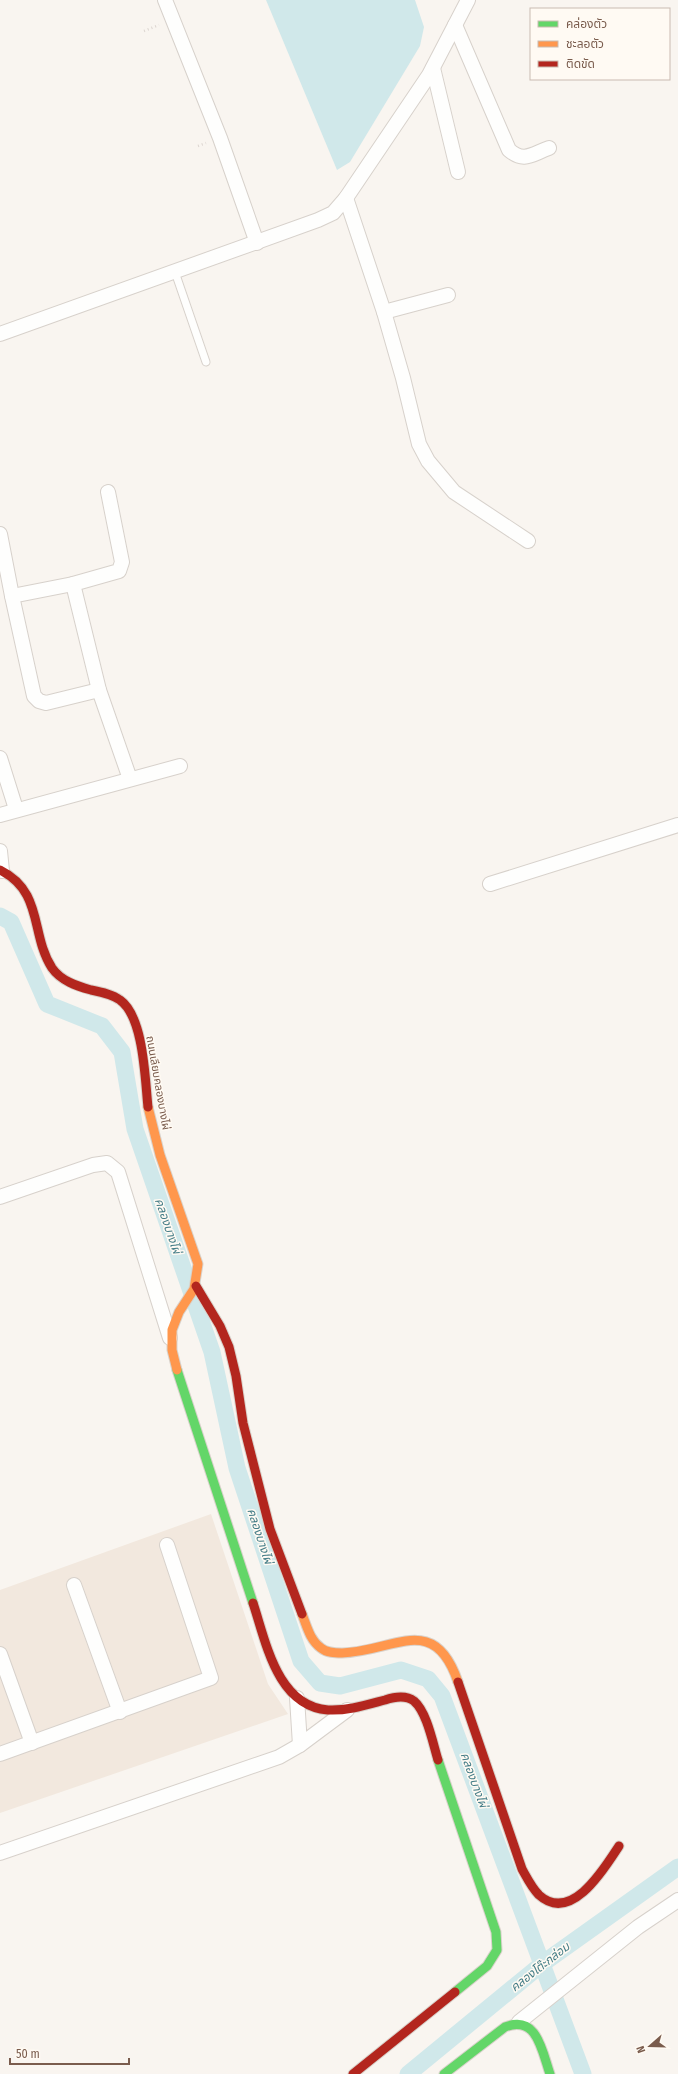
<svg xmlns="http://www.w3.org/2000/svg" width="678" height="2074" viewBox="0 0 678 2074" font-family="'Fira Sans Condensed','Noto Sans Thai',sans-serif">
	<rect width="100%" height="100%" fill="#f9f5f0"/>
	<path fill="#f2e8de" d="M211 1514 268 1684 288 1714 0 1813V1590Z"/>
	<path fill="#d0e8ea" d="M266 0H415L424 27 420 46 350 162 337 170Z"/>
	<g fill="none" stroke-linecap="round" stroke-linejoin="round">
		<g stroke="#d0e8ea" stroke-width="17">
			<path d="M0 916 11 922 47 1004 102 1026 122 1052 135 1129 212 1352 237 1468 301 1661 320 1683 340 1686 401 1670 428 1679 442 1696 583 2074"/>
			<path d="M408 2074 542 1964 678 1867"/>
		</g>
		<defs>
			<path id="lane" d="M175 272 206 362"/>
			<g id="street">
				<path d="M165 0 220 138 257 243"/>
				<path d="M455 25 509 150C524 163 532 154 549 148"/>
				<path d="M433 68 458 172"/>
				<path d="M346 198 384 312 403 378 419 444 428 461 454 492 528 541"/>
				<path d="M384 312 448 295"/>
				<path d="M0 334 318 220 333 213 346 198 429 75 468 0"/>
				<path d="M108 492 122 562 119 571 73 584 99 690 130 779"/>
				<path d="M0 534 12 596"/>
				<path d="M73 584 12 596 34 696 39 701 46 703 99 690"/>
				<path d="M0 758 16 809"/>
				<path d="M0 815 180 766"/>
				<path d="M0 851 2 871"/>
				<path d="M490 884 678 825"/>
				<path d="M0 1197 93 1165 107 1163 118 1172 170 1338"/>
				<path d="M74 1585 120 1712"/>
				<path d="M0 1654 32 1743"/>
				<path d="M297 1698 300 1745"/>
				<path d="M0 1754 211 1678 167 1545"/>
				<path d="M0 1853 279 1757 300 1745 347 1710"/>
				<path d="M519 2022 638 1927 678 1900"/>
			</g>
			<g id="fast">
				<path d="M177 1370 253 1603"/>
				<path d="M438 1760 496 1932 497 1950 487 1966 455 1992"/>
				<path d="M444 2074 505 2027C537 2014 542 2051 550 2074"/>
			</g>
			<g id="slow">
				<path d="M148 1107 160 1155 198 1264 194 1289 179 1312 172 1330V1350L177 1370"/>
				<path d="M302 1614C307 1627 310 1640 321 1648 327 1653 335 1653 342 1653 393 1652 434 1611 458 1682"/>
			</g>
			<g id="jam">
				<path d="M0 870C44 892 30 934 52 968 61 981 77 986 91 990 101 992 112 994 120 1000 144 1017 145 1080 148 1107"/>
				<path d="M196 1286 220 1326 229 1347 236 1376 243 1423 270 1529 302 1614"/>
				<path d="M253 1603C266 1642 277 1706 328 1710 347 1711 366 1705 385 1700 394 1697 406 1695 414 1701 427 1712 433 1744 438 1760"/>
				<path d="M458 1682 522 1869C527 1878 532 1888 539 1895 571 1924 604 1869 619 1846"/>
				<path d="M353 2074 455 1992"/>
			</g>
		</defs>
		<use href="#lane" stroke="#d7d1cb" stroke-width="9"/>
		<use href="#street" stroke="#d7d1cb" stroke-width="16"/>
		<use href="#fast" stroke="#d9d2cb" stroke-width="11"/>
		<use href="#slow" stroke="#d9d2cb" stroke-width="11"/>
		<use href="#jam" stroke="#d9d2cb" stroke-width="11"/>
		<g stroke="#dcd5d0" stroke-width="2.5" stroke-dasharray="1 3" stroke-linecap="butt">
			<path d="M144 31 159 25"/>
			<path d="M198 146 206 143"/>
		</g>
		<use href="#lane" stroke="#fefefd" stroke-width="7"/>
		<use href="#street" stroke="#fefefd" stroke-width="14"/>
		<use href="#fast" stroke="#63d668" stroke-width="9"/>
		<use href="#slow" stroke="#ff974d" stroke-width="9"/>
		<use href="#jam" stroke="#b3261e" stroke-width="9"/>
	</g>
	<g text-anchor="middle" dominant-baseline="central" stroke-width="3" stroke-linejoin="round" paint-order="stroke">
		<g font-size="11" fill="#7a5c4d" stroke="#fffaf3">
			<text transform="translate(158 1083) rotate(80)">ถนนเลียบคลองบางไผ่</text>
		</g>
		<g font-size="12" font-style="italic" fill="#437c86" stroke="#fffaf3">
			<text transform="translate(168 1226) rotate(71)">คลองบางไผ่</text>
			<text transform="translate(260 1536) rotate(72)">คลองบางไผ่</text>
			<text transform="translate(474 1780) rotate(70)">คลองบางไผ่</text>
			<text transform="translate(540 1967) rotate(-38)">คลองโต๊ะกล่อม</text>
		</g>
	</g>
	<rect x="530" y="8" width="140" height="72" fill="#fffaf3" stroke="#cabbb1"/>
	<rect x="538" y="21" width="20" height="6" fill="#63d668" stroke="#cabbb1"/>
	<text x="566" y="28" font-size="12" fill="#7a5c4d">คล่องตัว</text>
	<rect x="538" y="41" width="20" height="6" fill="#ff974d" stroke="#cabbb1"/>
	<text x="566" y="48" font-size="12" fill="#7a5c4d">ชะลอตัว</text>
	<rect x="538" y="61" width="20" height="6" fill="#b3261e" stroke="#cabbb1"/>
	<text x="566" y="68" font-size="12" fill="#7a5c4d">ติดขัด</text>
	<g transform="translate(650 2046) rotate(250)" stroke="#fffaf3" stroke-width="3" paint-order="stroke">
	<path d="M0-3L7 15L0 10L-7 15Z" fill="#7a5c4d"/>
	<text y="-6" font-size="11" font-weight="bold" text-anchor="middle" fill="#7a5c4d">N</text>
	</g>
	<path d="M10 2058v6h119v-6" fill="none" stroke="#7a5c4d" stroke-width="2"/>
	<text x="16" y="2058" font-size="12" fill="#7a5c4d" stroke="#fffaf3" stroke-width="3" paint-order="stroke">50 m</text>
</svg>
